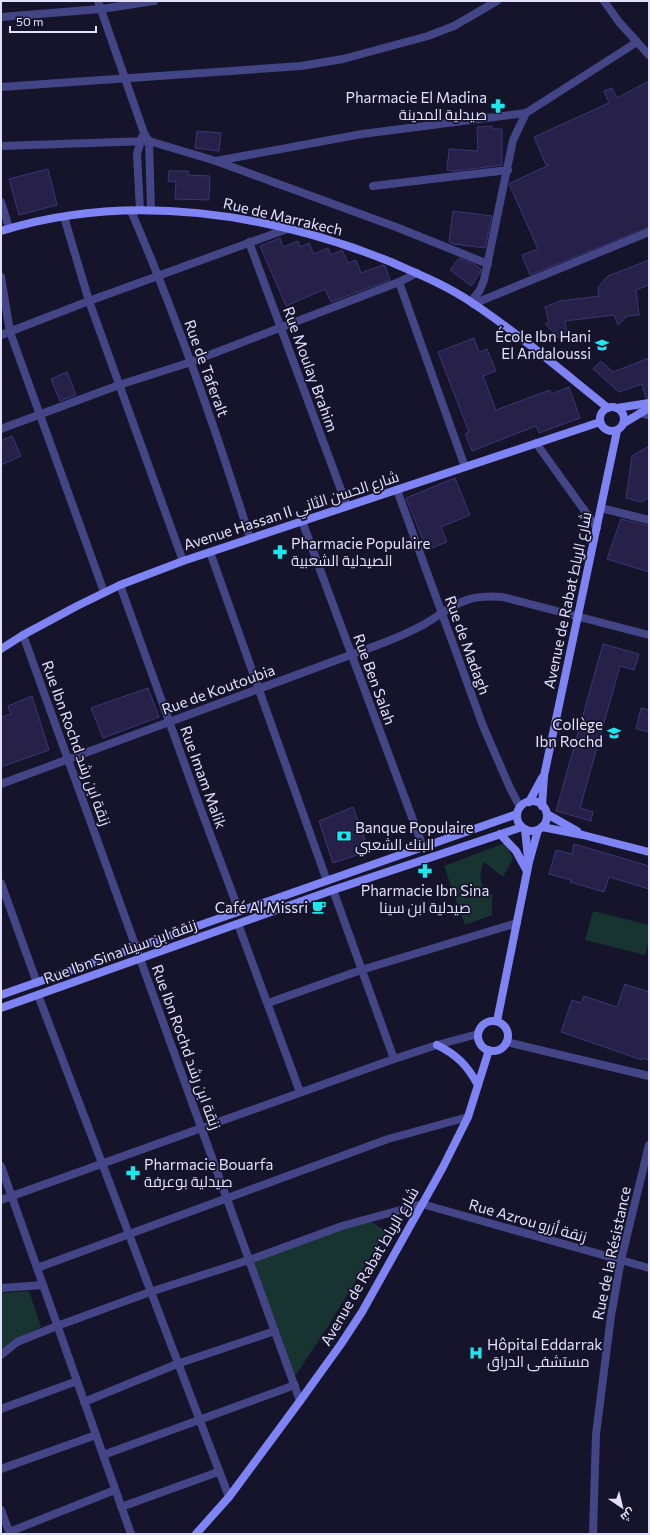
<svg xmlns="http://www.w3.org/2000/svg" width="650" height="1535" viewBox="0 0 650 1535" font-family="Commissioner,Cairo,sans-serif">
	<rect width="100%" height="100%" fill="#16142b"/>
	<g fill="#173431">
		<path d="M505 843 513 858 503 877 484 862C478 877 479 885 492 895V915L465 925 444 866Z"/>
		<path d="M593 911 649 925V940L645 955 585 940Z"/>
		<path d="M366 1219 386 1231 330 1323 292 1381 249 1259Z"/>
		<path d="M29 1291 41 1327 11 1342 1 1350V1293Z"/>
	</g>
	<g fill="#27214a" stroke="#3d3574">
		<path d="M649 81V227L530 275 522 255 538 249 509 184 510 183 549 165H546L534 137 609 103 604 91 612 88 617 98Z"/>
		<path d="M492 126V129H502V165L455 171 447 170 449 149 478 151 477 127Z"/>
		<path d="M197 131 221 133 219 151 195 148Z"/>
		<path d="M48 169 57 205 19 215 9 179Z"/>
		<path d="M169 171H188V175L210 176 209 200 175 199 176 182 168 181Z"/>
		<path d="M453 211 492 216 485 248 454 244 449 242Z"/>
		<path d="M280 238 283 247 298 241 300 247 309 243 314 254 328 248 331 255 342 250 348 263 356 260 361 273 383 265 385 266 390 280 331 302 325 289 286 306 260 246Z"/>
		<path d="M459 258 474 264 481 269 480 273 471 286 450 270Z"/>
		<path d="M649 260V285L636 290 639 315 627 316 618 325 614 315 565 321 567 334 561 340 545 324 549 322 545 307 560 301 599 296 598 287 608 276Z"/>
		<path d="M474 338 479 352 487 349 496 371 483 376 496 410 550 390 551 394 569 387 580 418 539 433 536 426 472 451 465 434 469 432 438 352Z"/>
		<path d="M649 358V398H646L642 384 619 392 593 369 601 361 613 372Z"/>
		<path d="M67 372 76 395 60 401 51 379Z"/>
		<path d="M12 436 21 456 1 465V441Z"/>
		<path d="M649 446V497L642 502 626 498 632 456Z"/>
		<path d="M455 478 470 515 441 527 447 542 427 550 406 498Z"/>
		<path d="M621 519 649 526V572L607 559Z"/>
		<path d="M603 644 639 654 634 670 620 666 580 808 593 812 591 821 556 811Z"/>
		<path d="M148 688 159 717 103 738 91 708Z"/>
		<path d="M32 696 49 750 1 767V717L11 714 8 706Z"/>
		<path d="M641 708 649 710V732L636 729Z"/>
		<path d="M353 807 369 851 333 863 319 821Z"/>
		<path d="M574 844 649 866V889L609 877 604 892 570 882 571 880 549 874 556 850 572 854Z"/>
		<path d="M625 984 649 992V1060L643 1058 642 1060 561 1032 572 1000 581 1003 584 996 617 1007Z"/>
	</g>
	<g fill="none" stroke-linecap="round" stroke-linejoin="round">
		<g stroke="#434586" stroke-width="8">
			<path d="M98 1 144 133 149 141 151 210"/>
			<path d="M604 1 619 22 649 55"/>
			<path d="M1 17 101 9 154 1"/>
			<path d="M1 87 301 66 343 59 428 36 454 26 497 1"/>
			<path d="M1 146 149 141 216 161 396 227 488 264"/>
			<path d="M216 161 362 134 526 113 637 42"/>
			<path d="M373 186 508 170"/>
			<path d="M1 202 9 228"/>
			<path d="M140 210 137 154 142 137"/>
			<path d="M131 211C177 317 215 427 250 538"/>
			<path d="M64 217 89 301 183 561"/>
			<path d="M249 242 347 506"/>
			<path d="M1 277 10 332 104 592"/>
			<path d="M399 282 465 467"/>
			<path d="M471 302 480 290 484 280 513 140 526 113"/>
			<path d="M473 304 649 232"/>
			<path d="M1 335 89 301 287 229"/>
			<path d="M640 413 649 415"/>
			<path d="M1 429 119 385 191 362 399 282 417 273"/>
			<path d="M536 443 597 528"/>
			<path d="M397 490 483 726 510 788 520 807"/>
			<path d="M601 508 649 520"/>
			<path d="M302 521 423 847"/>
			<path d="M210 552 327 881"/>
			<path d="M120 585 200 807 239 911"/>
			<path d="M23 635 300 1401"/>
			<path d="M1 784 383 643C396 638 410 632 423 625 455 606 462 594 503 597L649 635"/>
			<path d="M1 883 37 983"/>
			<path d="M333 890 394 1059"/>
			<path d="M238 924 300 1092"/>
			<path d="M38 995 229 1497"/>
			<path d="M268 1003 361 970 517 923"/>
			<path d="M506 1042 649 1076"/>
			<path d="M1 1166 131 1534"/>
			<path d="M1 1200 394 1059 437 1045 478 1034"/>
			<path d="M37 1268 388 1139 468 1117"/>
			<path d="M1 1288 43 1285"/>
			<path d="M1 1355 17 1342 57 1326 150 1292 249 1260 342 1226 422 1204 649 1268"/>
			<path d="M84 1402 177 1364 275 1331"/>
			<path d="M1 1409 77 1381"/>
			<path d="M103 1455 295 1385"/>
			<path d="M1 1469 96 1435"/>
			<path d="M121 1507 218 1472"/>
			<path d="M1 1510 10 1534"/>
			<path d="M9 1532 115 1490"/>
			<path d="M593 1534 596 1434 611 1316 621 1260 649 1145"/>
		</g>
		<g stroke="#7f84f5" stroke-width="8">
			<path d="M1 231C128 191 270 213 391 262 418 274 446 285 471 302 519 334 563 372 608 408"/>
			<circle cx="612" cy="419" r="12"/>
			<path d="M617 408 649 403"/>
			<path d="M624 423 649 408"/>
			<path d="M1 649 23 635 77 606 120 585 183 561 600 422"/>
			<circle cx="532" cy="816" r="15"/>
			<path d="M529 802 542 778"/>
			<path d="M542 806 544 776 617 431"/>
			<path d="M547 814 577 831"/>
			<path d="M542 827 583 835 649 852"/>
			<path d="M525 829 528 858"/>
			<path d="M500 834 516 851 527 871"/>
			<path d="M1 995 517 814"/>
			<path d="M1 1008 333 890 522 827"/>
			<path d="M497 1021 529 862 538 830"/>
			<circle cx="493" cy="1036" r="15"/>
			<path d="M437 1045C457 1055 467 1065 478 1085"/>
			<path d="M196 1534 229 1497 300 1401 341 1344 362 1312 443 1167 468 1117 489 1050"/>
		</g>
	</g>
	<defs>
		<symbol id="pharmacy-bare" viewBox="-9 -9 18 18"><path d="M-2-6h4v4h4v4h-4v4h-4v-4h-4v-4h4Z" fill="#1ce7ed" stroke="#16142b" stroke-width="2.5" paint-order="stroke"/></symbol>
		<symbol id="school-bare" viewBox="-9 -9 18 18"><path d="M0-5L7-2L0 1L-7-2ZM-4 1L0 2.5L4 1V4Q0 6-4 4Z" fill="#1ce7ed" stroke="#16142b" stroke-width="2.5" paint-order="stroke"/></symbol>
		<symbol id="bank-bare" viewBox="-9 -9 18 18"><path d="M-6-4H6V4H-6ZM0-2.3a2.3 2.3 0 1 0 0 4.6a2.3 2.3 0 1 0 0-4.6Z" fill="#1ce7ed" stroke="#16142b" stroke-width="2.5" paint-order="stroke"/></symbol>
		<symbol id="cafe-bare" viewBox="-9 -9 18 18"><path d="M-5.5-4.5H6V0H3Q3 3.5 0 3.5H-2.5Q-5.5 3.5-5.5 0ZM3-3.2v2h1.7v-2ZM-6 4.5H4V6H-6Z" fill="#1ce7ed" stroke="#16142b" stroke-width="2.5" paint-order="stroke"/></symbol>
		<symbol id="hospital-bare" viewBox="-9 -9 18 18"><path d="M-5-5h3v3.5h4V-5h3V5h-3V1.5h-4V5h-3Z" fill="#1ce7ed" stroke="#16142b" stroke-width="2.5" paint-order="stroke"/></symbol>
	</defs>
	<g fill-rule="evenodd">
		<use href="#pharmacy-bare" x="488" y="96" width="20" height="20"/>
		<use href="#school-bare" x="592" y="335" width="20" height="20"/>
		<use href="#pharmacy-bare" x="270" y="542" width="20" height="20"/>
		<use href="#school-bare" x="604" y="723" width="20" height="20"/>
		<use href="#bank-bare" x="334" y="826" width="20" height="20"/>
		<use href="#pharmacy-bare" x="415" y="861" width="20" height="20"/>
		<use href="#cafe-bare" x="309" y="897" width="20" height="20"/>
		<use href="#pharmacy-bare" x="123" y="1163" width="20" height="20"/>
		<use href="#hospital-bare" x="466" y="1343" width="20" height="20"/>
	</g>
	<g text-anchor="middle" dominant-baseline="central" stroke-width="3.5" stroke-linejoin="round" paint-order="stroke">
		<g font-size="15" fill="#e1e0fd" stroke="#16142b" text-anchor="end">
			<text x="487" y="97">Pharmacie El Madina<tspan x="487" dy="17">صيدلية المدينة</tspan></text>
			<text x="591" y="336">École Ibn Hani<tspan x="591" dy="17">El Andaloussi</tspan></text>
			<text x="291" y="543" text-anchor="start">Pharmacie Populaire<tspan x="291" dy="17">الصيدلية الشعبية</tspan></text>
			<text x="603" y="724">Collège<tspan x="603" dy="17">Ibn Rochd</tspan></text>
			<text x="355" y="827" text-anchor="start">Banque Populaire<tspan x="355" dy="17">البنك الشعبي</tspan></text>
			<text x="425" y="890" text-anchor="middle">Pharmacie Ibn Sina<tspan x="425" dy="17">صيدلية ابن سينا</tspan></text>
			<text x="308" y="907">Café Al Missri</text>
			<text x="144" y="1164" text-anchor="start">Pharmacie Bouarfa<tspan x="144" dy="17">صيدلية بوعرفة</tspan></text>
			<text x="487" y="1344" text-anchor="start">Hôpital Eddarrak<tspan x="487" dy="17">مستشفى الدراق</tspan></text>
		</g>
		<g font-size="15" fill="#e1e0fd" stroke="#16142b">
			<text transform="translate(283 216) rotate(13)">Rue de Marrakech</text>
			<text transform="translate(207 368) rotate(70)">Rue de Taferalt</text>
			<text transform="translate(311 369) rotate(70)">Rue Moulay Brahim</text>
			<text transform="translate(291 510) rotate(-18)">Avenue Hassan II شارع الحسن الثاني</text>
			<text transform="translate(567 600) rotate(-78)">Avenue de Rabat شارع الرباط</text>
			<text transform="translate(468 645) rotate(70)">Rue de Madagh</text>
			<text transform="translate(375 679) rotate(70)">Rue Ben Salah</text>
			<text transform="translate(218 689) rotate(-20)">Rue de Koutoubia</text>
			<text transform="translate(77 743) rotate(70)">Rue Ibn Rochd زنقة ابن رشد</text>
			<text transform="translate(204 777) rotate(70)">Rue Imam Malik</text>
			<text transform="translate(120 951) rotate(-20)">Rue Ibn Sina زنقة ابن سينا</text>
			<text transform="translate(187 1047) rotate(70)">Rue Ibn Rochd زنقة ابن رشد</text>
			<text transform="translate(528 1220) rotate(16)">Rue Azrou زنقة أزرو</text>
			<text transform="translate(611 1253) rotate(-78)">Rue de la Résistance</text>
			<text transform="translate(369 1266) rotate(-60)">Avenue de Rabat شارع الرباط</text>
		</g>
	</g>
	<rect width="650" height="1535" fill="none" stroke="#e1e0fd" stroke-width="4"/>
	<g transform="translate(622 1507) rotate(145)" stroke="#16142b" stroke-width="3" paint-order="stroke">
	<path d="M0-3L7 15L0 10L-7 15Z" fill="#e1e0fd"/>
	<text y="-6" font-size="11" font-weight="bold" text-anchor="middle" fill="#e1e0fd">ش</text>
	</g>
	<path d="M10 26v6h86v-6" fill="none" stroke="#e1e0fd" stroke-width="2"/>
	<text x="16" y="26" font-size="12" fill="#e1e0fd" stroke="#16142b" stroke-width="3" paint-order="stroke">50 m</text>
</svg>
